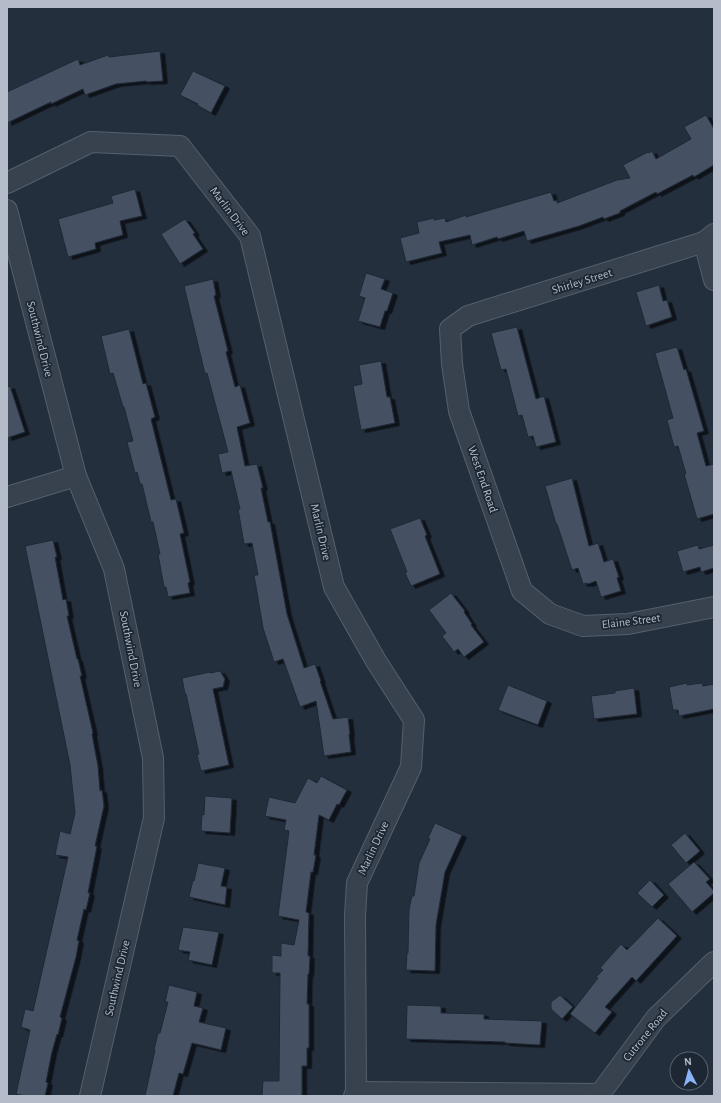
<svg xmlns="http://www.w3.org/2000/svg" width="721" height="1103" viewBox="0 0 721 1103" font-family="'Alegreya Sans',sans-serif">
	<defs>
		<filter id="shadow"><feDropShadow dx="4.5" dy="2.5" stdDeviation="0" flood-color="#0009"/></filter>
	</defs>
	<rect width="100%" height="100%" fill="#242f3e"/>
	<g fill="#455162" stroke="#1f2835" filter="url(#shadow)">
		<path d="M160 51 163 81 147 82 146 81 116 84 85 95 83 89 51 104V102L7 123V92L78 59 80 65 108 55 109 57Z"/>
		<path d="M193 71 225 86 211 113 197 105 198 104 180 95Z"/>
		<path d="M706 115 714 129V165L694 177 693 175 657 194 656 192 620 211V213L604 219 603 217 579 226 527 241 524 231 498 239 497 237 472 245 470 235 439 242 442 253 406 262 400 238 419 233 417 222 434 218V220L445 218 446 222 466 215V217L551 192 554 201 557 200V203L617 180 630 178 623 165 648 152 649 153 652 151 656 159 691 139 684 127Z"/>
		<path d="M135 189 142 216 120 221 123 235 95 243 96 249 68 257 58 219 113 203 111 196Z"/>
		<path d="M185 219 195 233 193 234 203 249 180 264 161 234Z"/>
		<path d="M366 273 385 279 381 289 393 293 387 311H385L380 327 358 321 365 298 359 296Z"/>
		<path d="M213 279 216 295 214 296 228 351 226 352 235 387 240 385 250 423 237 427 245 466 257 464 263 488H261L268 522H270L287 614 304 668 315 664 321 681H320L333 719 348 717 350 734H349L351 752 324 756 316 701 300 707 283 659 274 662 263 628 254 575H258L252 543 244 544 238 509H240L231 471 222 473 218 454 228 452 207 373 205 374 184 286Z"/>
		<path d="M659 285 663 301 667 300 672 317 646 326 636 292Z"/>
		<path d="M517 327 536 399 544 396 556 442 536 447 533 436 528 437 522 415 518 416 506 369 501 370 491 333Z"/>
		<path d="M129 329 143 384 146 383 155 417 151 419 171 500 176 499 184 533 180 534 190 582 188 583 190 593 168 597 166 587H164L158 554H160L153 522H151L142 484H140L137 472 135 473 127 442 133 441 124 407H123L113 373 110 374 101 336Z"/>
		<path d="M677 347 684 370 686 369 704 431 697 433 706 466 714 464V514L697 519 684 474H686L678 446 674 447 667 420 673 418 655 353Z"/>
		<path d="M381 361 387 397H390L395 423 361 430 353 386 362 384 359 365Z"/>
		<path d="M10 386 25 432 7 438V387Z"/>
		<path d="M572 478 589 546 598 543 604 562 613 559 619 577 617 578 621 591 601 597 596 581 588 584 587 583 583 584 578 568 572 570 557 524H556L545 486Z"/>
		<path d="M420 518 427 535 425 536 440 574 411 586 405 573 407 572 390 529Z"/>
		<path d="M53 540 57 557H55L63 600 66 599 69 616H67L77 659H78L82 676H80L93 733 92 734 98 766 100 791 102 790 104 806 95 846H97L88 893H90L86 910 84 909 77 940 79 941 76 957 60 1017 62 1018 58 1035 57 1034 52 1052 46 1082 48 1083 45 1096H25L16 1094 30 1030 21 1027 25 1009 33 1011 68 857 55 855 60 831 70 834 75 813 70 765 25 546Z"/>
		<path d="M698 545 699 549 714 545V568L701 572 700 567 683 572 677 551Z"/>
		<path d="M451 593 465 611 464 612 472 624 471 625 484 642 464 657 458 649 454 652 442 636 446 633 429 610Z"/>
		<path d="M220 671 225 679 223 687 213 689 229 765 201 771 197 755 199 754 186 694H185L182 678 210 672V673Z"/>
		<path d="M687 683V685L702 683 703 686 714 684V709L679 716 678 710H673L669 687Z"/>
		<path d="M508 685 547 701 538 725 498 710Z"/>
		<path d="M634 688 637 714 594 719 591 696 615 693V691Z"/>
		<path d="M321 776 347 790 339 805 337 804 329 820 319 815 314 855H316L313 872H311L306 912 309 913 308 956H310L309 974H308L307 1004H309V1048H307V1066H302V1096H262L263 1081H279L280 973H272V955L281 956V943L294 945 299 920 278 916 289 831 284 830 286 820 265 816 269 797 295 803 308 778 317 783Z"/>
		<path d="M205 796 232 798 230 833 201 831 202 814 204 815Z"/>
		<path d="M435 823 462 835 445 872 436 925 435 971 406 970 407 953H408L409 909 412 896H414L419 863 430 839 428 838Z"/>
		<path d="M685 833 700 851 686 863 671 845Z"/>
		<path d="M694 862 710 879 706 882 714 891V893L692 912 668 884Z"/>
		<path d="M198 863 225 868 221 886 227 887 225 905 189 897 193 880 194 881Z"/>
		<path d="M650 880 664 895 652 907 637 893Z"/>
		<path d="M658 918 677 936 636 981 632 977 605 1007 612 1012 595 1033 570 1014 598 978 596 977 603 970 600 968 621 944 627 950Z"/>
		<path d="M183 927 219 932 212 965 188 960 190 952 178 950Z"/>
		<path d="M169 985 197 992 194 1006 203 1008 199 1022 226 1028 221 1050 192 1043 183 1074 179 1073 173 1096H145L155 1050H154L158 1033H160L168 1002H165Z"/>
		<path d="M560 995 573 1007 562 1019 551 1009V1002Z"/>
		<path d="M407 1005 441 1006V1013L484 1014V1019L542 1021 540 1045 505 1043V1042L406 1039Z"/>
	</g>
	<g fill="none" stroke-linecap="round" stroke-linejoin="round">
		<defs>
			<g id="street">
				<path d="M7 183 91 142 180 146 250 236 334 587 376 661 414 720 411 767 357 883 355 916 356 1092 354 1096"/>
				<path d="M7 210 76 476 114 569 153 758 154 818 90 1096"/>
				<path d="M714 234 704 242 468 316 450 329 452 364 459 411 522 591 550 614 583 626 628 624 714 607"/>
				<path d="M704 242 714 280"/>
				<path d="M7 497 76 476"/>
				<path d="M356 1092 600 1094"/>
				<path d="M600 1094 656 1018 714 962"/>
			</g>
		</defs>
		<use href="#street" stroke="#565f6c" stroke-width="22"/>
		<use href="#street" stroke="#38414e" stroke-width="20"/>
	</g>
	<g text-anchor="middle" dominant-baseline="central" stroke-width="3.5" stroke-linejoin="round" paint-order="stroke">
		<g font-size="12" fill="#b4bcc9" stroke="#1d2633">
			<text transform="translate(230 211) rotate(53)">Marlin Drive</text>
			<text transform="translate(582 281) rotate(-17)">Shirley Street</text>
			<text transform="translate(40 339) rotate(76)">Southwind Drive</text>
			<text transform="translate(483 479) rotate(71)">West End Road</text>
			<text transform="translate(321 532) rotate(77)">Marlin Drive</text>
			<text transform="translate(631 621) rotate(-7)">Elaine Street</text>
			<text transform="translate(131 649) rotate(79)">Southwind Drive</text>
			<text transform="translate(373 848) rotate(-65)">Marlin Drive</text>
			<text transform="translate(117 978) rotate(-77)">Southwind Drive</text>
			<text transform="translate(645 1035) rotate(-51)">Cutrone Road</text>
		</g>
	</g>
	<rect width="721" height="1103" fill="none" stroke="#b4bcc9" stroke-width="16"/>
	<g transform="translate(689 1071) rotate(354)"><circle r="19" fill="#1d2633" stroke="#59626f"/>
	<path d="M0-3L7 15L0 10L-7 15Z" fill="#8ab4f8"/>
	<text y="-6" font-size="11" font-weight="bold" text-anchor="middle" fill="#b4bcc9">N</text>
	</g>
</svg>
